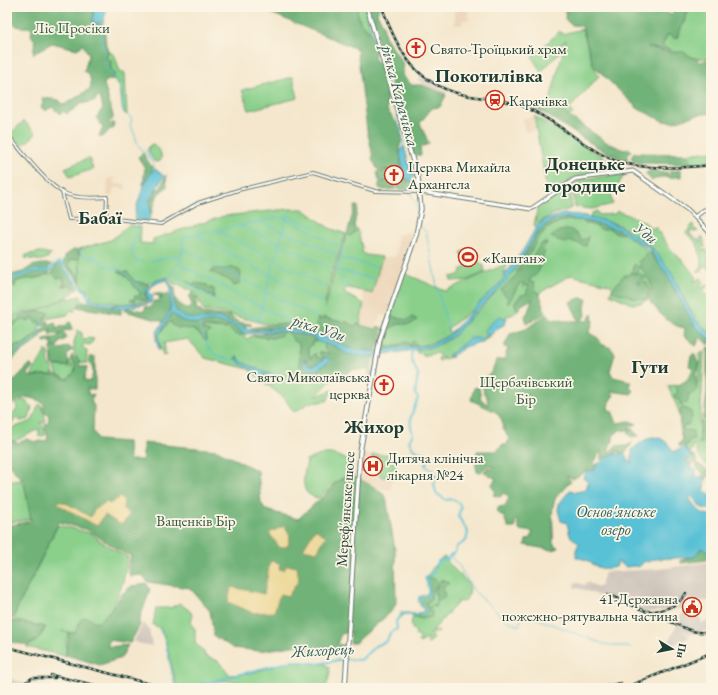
<svg xmlns="http://www.w3.org/2000/svg" width="718" height="695" viewBox="0 0 718 695" font-family="'EB Garamond',serif">
	<rect width="100%" height="100%" fill="#fcf5e5"/>
	<filter id="ink" filterUnits="userSpaceOnUse"><feTurbulence type="fractalNoise" baseFrequency=".025" numOctaves="2"/><feDisplacementMap in="SourceGraphic" scale="8" xChannelSelector="R" yChannelSelector="G"/><feConvolveMatrix kernelMatrix="1 2 1 2 8 2 1 2 1" color-interpolation-filters="sRGB"/></filter>
	<filter id="wash" filterUnits="userSpaceOnUse"><feTurbulence type="fractalNoise" baseFrequency=".012" numOctaves="4" result="noise"/><feDisplacementMap in="SourceGraphic" scale="16" xChannelSelector="R" yChannelSelector="G"/><feGaussianBlur stdDeviation="0.9" result="paint"/><feColorMatrix in="noise" values="0 0 0 0 0 0 0 0 0 0 0 0 0 0 0 0 0 1.4 0 .05"/><feComposite in="paint" operator="in"/></filter>
	<g filter="url(#wash)">
		<rect width="100%" height="100%" fill="#f4e7cd"/>
		<g fill="#edd7bb">
			<path d="M468 7 469 20H462L463 24 455 25 454 9Z"/>
			<path d="M533 117 535 130 525 132 523 119Z"/>
			<path d="M114 177V184H126L125 189 115 187 113 190V196H107L108 178Z"/>
			<path d="M411 232 414 239 387 315 381 316 375 328 361 324 365 304 362 292 372 294 382 258 396 256 398 235Z"/>
			<path d="M361 453 372 455 371 462 366 461 365 465H363L362 476 364 472 392 480 390 490 377 488 359 479Z"/>
		</g>
		<g fill="#ccc2b9">
			<path d="M420 77 446 92V95L418 80Z"/>
			<path d="M711 562V601L690 602 689 608 649 612 647 615 601 597 593 593 574 587 575 582 584 585 587 582 598 587 601 586 605 572 659 569Z"/>
			<path d="M684 610H697L702 623 711 620V630L690 634 679 629 689 636 688 638 668 647 669 641Z"/>
			<path d="M143 623 149 629 152 646 138 643 134 641Z"/>
			<path d="M7 677 23 683 56 688H7Z"/>
		</g>
		<g fill="#8ad08b" stroke="#548660">
			<path d="M357 7H365L372 32C360 25 358 21 357 7Z"/>
			<path d="M687 7H711V58C696 61 675 54 662 46L668 34 677 38 690 9Z"/>
			<path d="M582 29 593 65 599 76 569 109 573 114 567 116 548 108 566 40 562 43 558 54 541 72 532 57 560 31 562 34Z"/>
			<path d="M109 51 115 56 120 72H124L125 74 127 115 124 113C119 100 125 81 108 77L104 62Z"/>
			<path d="M293 77 298 98 249 110 242 90Z"/>
			<path d="M534 116 608 160 624 165 618 172 576 176 546 196 543 194 546 185Z"/>
			<path d="M24 121 36 134 22 146 10 134Z"/>
			<path d="M152 144C158 145 163 155 161 160L158 162 154 161 148 150 149 146Z"/>
			<path d="M711 151V163L691 164 688 154Z"/>
			<path d="M89 158 93 169 70 177 65 168Z"/>
			<path d="M625 174 611 196 613 204 592 209 575 207 572 187 574 184 583 179Z"/>
			<path d="M566 186 570 189 572 208 551 215 534 226 537 210Z"/>
			<path d="M288 209H303L329 228 346 234 333 270 325 303V308L335 270 347 234 350 236 357 230C361 236 359 243 363 248L362 252 366 255 382 257 372 294 350 288H347L344 291 345 294 364 304 360 325 354 326 348 322 336 321 323 317 320 333 296 324H266L223 313 204 311 195 293 173 283 168 277 149 283 145 294 148 297 147 301 120 304 91 299 90 292 81 286 79 249 111 240 129 225 141 227 140 243 153 244V239L224 216Z"/>
			<path d="M597 211 599 215 615 214 617 211C629 216 644 218 651 229L655 227 671 250 684 262 696 277 694 282 701 278 704 282 698 287 700 288 708 285 703 291 711 298V334L695 319 673 277 651 246 619 225 590 217 592 213Z"/>
			<path d="M572 218 623 232 652 254 655 259 647 254 649 279 653 291 648 300 643 301 651 292 650 290 642 303 632 304 610 294 613 287 608 284 571 275 539 293 535 291 519 302C518 310 516 315 507 316L505 324 496 329 488 338 481 343 479 342 487 337 449 354V357H453L443 359V356L440 361 438 360 440 355 435 353 426 355 424 357V354L417 353 416 349C432 348 450 343 458 330 474 315 486 303 501 287 526 260 531 227 572 218Z"/>
			<path d="M693 224 694 229 698 231 694 232 691 230 690 235 699 240V243L701 242V237H703L705 247H702L703 251 706 249 709 255 708 263H711V271L705 265 701 272 696 271H698L702 265C698 248 701 246 686 233Z"/>
			<path d="M470 249 474 262H479L484 266 485 272 467 280 451 281 450 277 459 275 462 269 471 264 465 265 461 252Z"/>
			<path d="M40 252 52 254C43 263 37 260 25 258L26 255Z"/>
			<path d="M79 257 80 278 69 266 70 260 77 259Z"/>
			<path d="M508 263 503 273 507 272C502 288 462 318 447 329L448 332H451L459 325C437 350 411 345 380 350V341L404 273 445 291Z"/>
			<path d="M52 273 57 277 63 278 65 287 69 285 75 291C64 299 34 316 21 311L24 313 19 315 20 318 7 327 11 320 19 312 7 323V302L9 301 7 297V286L23 279 41 278 45 275Z"/>
			<path d="M80 296 82 299 74 312 72 309 67 315 45 319 47 312H35L69 297V299Z"/>
			<path d="M33 317 37 322 40 321 39 332 21 346 18 347 17 344 9 350 7 346 8 329 22 320Z"/>
			<path d="M172 321 178 328C189 326 198 331 205 341L207 332 202 329V327L226 329 228 328 241 336 243 333 245 334 244 337 247 339 253 335 272 338 283 332H287L299 343 300 366 308 374 318 371V377L339 375 341 376 332 380 316 396 332 390 327 401 309 403 294 412 284 398 248 369 205 358 188 339 164 343 166 355 163 356 158 336 168 323Z"/>
			<path d="M78 330 82 333V338L84 340 89 338 94 339 90 345 85 344 82 346 87 351 86 364 80 362 74 353V342Z"/>
			<path d="M315 340 325 343 330 353 329 355 319 351 321 356 324 357 321 362 322 359 316 357 314 354 310 359 308 348 312 345 310 342H315Z"/>
			<path d="M46 350 48 353 49 366 53 367V373L55 374 31 376Z"/>
			<path d="M704 352 699 444 705 428 702 422 703 415 706 421 708 412 711 410V468C701 462 698 456 695 445H692L693 449 690 453 695 458 690 468 691 463 688 465 686 460 692 458 687 450 683 447 684 443C678 433 682 420 678 409 675 401 671 395 668 386L698 383 700 353Z"/>
			<path d="M72 360 76 366 73 375 67 379 57 374 55 366 72 367 73 365H70L69 361Z"/>
			<path d="M23 399 32 407 29 419 21 421 16 418 10 426H8L11 413 13 414 17 409 16 403Z"/>
			<path d="M39 404 42 406C43 411 46 418 45 423L40 422 44 428 45 435 39 437V429L15 441 7 439V430L32 421Z"/>
			<path d="M324 454C335 453 341 457 351 462L353 475C338 477 329 488 319 498 299 496 303 477 307 462L306 460Z"/>
			<path d="M391 454 396 469 389 470 393 479 383 477 374 472 375 463 372 459V455Z"/>
			<path d="M21 480 25 487 31 519 7 523V482Z"/>
			<path d="M58 525 90 533 109 547 128 557C122 593 115 613 83 634L61 631 69 633 66 640V656L27 647 26 646C37 644 41 636 46 627L14 620 16 611Z"/>
			<path d="M445 557C448 562 451 566 455 570 467 582 476 586 464 602L459 601 433 630 439 631 438 633 433 631V635L431 633 429 634 434 639 427 644 429 641 428 638 420 643 418 641 421 638 415 635 416 632C408 627 412 621 414 614L424 612 425 600 432 589 425 577C434 571 433 561 445 557Z"/>
			<path d="M180 603C189 612 194 609 191 624L195 629V643L204 652 205 656 218 661 230 675 251 673 292 661 325 664 329 667 330 673 326 688H266L254 684 249 688C219 669 197 695 176 685L165 638 160 628 153 625 156 608H170Z"/>
		</g>
		<g fill="#6fb277" stroke="#477856">
			<path d="M13 7H94L93 23 104 25 106 45 108 52 106 57 111 61V69L115 74 113 79 106 81 104 84 113 116V119L109 122 110 125 113 122 114 123 113 129H110L103 137 99 136 103 127 96 118 103 108 100 97H97L95 101 81 104 67 114 63 111 60 114 58 110 56 111 52 107 45 111 41 107 43 104 42 98 59 100 64 105 90 89C92 81 91 76 84 71L89 55 83 45 77 49 52 43 33 54 35 41 31 35 32 30 29 27C22 28 11 27 12 17 12 13 14 11 13 7Z"/>
			<path d="M256 7H357C358 21 360 25 372 32L376 48 374 58 382 68 387 96V110L401 129 402 140 399 149 402 173 397 169 378 170 372 159 373 156 367 130 357 49Z"/>
			<path d="M368 7H379L377 14 383 24 385 36 404 65 402 75 412 85H423L446 95 440 107 432 108 420 123 429 144 420 147 421 155H413Z"/>
			<path d="M561 7H620L631 12H639L641 8 648 7 671 14 681 7 688 10 676 39 668 34 662 46 672 51 648 47 668 52H683L701 62 711 59V113L696 115 674 122 663 121 637 108 593 65 582 26 571 25 565 19 566 12 561 9Z"/>
			<path d="M521 101 563 112 606 142 624 150 628 148 632 151 627 156 628 161 605 152 542 112 521 103Z"/>
			<path d="M634 152 636 153 688 154 691 164 640 163 633 161V158H631Z"/>
			<path d="M143 153C154 174 157 161 143 185L145 168 138 157Z"/>
			<path d="M389 170 388 181H379L377 172Z"/>
			<path d="M681 170V177H674L672 179C667 176 657 176 652 181L646 174 647 172 658 171 661 173 667 172 668 176 670 174V171Z"/>
			<path d="M166 175 167 187 158 194 151 215 150 202 157 189 161 188Z"/>
			<path d="M399 178 412 181 415 184 411 190 398 189Z"/>
			<path d="M386 182 396 183V189L384 190 379 188V183Z"/>
			<path d="M355 206H358L354 226 357 230 350 236 347 234Z"/>
			<path d="M562 218 580 220C553 219 542 229 530 253 526 260 522 268 516 273L538 232 554 220Z"/>
			<path d="M584 221 611 227 623 232V234L613 232 610 229H600L599 227 584 223Z"/>
			<path d="M570 229 579 236 580 240 585 239 588 236 586 246 571 241 564 243 551 237 559 231Z"/>
			<path d="M544 243H547L542 250 545 252 540 261C541 271 538 274 530 279V283L534 282 535 291 539 293 542 300 541 301 546 313 527 324 525 316 528 312 532 299 520 306 518 310 515 307 516 304H514L521 295 526 294 529 285 523 287 524 283 519 284 508 304V299L501 290 529 262 541 244Z"/>
			<path d="M75 249 78 250 79 257 77 259 70 260 69 266 75 273 79 275 80 283 63 263 66 255Z"/>
			<path d="M649 251 667 275 695 327 709 337 711 343 708 345 700 337 696 346C691 343 689 338 684 336L685 328C669 326 657 311 648 298L653 291 650 282 638 262Z"/>
			<path d="M41 264H52L48 269 34 270 7 279V276L23 272 32 266Z"/>
			<path d="M57 264 61 265 78 288 77 290 69 285 61 286 65 283 63 278H57L52 273Z"/>
			<path d="M634 264 640 268 638 271 632 274 639 273 646 278 644 280 641 278 640 281 637 282 640 283 639 285 642 281 646 282 650 289 646 300 636 298 635 299 630 296 611 291 624 275H629L630 273 633 271Z"/>
			<path d="M230 267 239 270 241 274 239 284 234 286 231 281 211 272 213 269H229Z"/>
			<path d="M51 271C40 281 28 276 15 282L16 286 14 287 12 283 7 286V281L29 273Z"/>
			<path d="M118 271 128 272 134 281 149 284 145 288V295L148 298 145 300 138 298 135 301 130 300 135 298 134 296H140V293L125 275Z"/>
			<path d="M187 281 194 285 195 283 207 285V287L214 289V298Z"/>
			<path d="M172 285 176 289C171 298 180 305 188 309L192 305 189 297 192 293 197 298 196 309 201 310V313L230 316 238 322 251 324V326L244 324 246 326V330C236 327 229 320 218 318 214 317 210 319 206 319 175 320 175 313 172 285Z"/>
			<path d="M154 293 170 295V311L164 322 125 311V309L129 308 144 311 146 306 150 308 154 301H160L159 298H163L153 294Z"/>
			<path d="M580 298 587 299 585 307 586 316 583 317V321H588L592 313 593 322 589 333 598 338 601 344 611 348 615 354 610 371 613 377 630 381V387L634 391 631 394 611 391 614 395 609 402 608 409 612 411 617 423 630 421 637 424 629 426 639 436 631 437 628 433 630 429 623 431 621 429 613 436V442L611 443 608 451H611L616 445 626 446 632 443 626 452 620 454 618 450 616 454 609 455 601 460V450L594 463 596 465 593 470H588L573 479 567 476 571 482 566 485 564 490C546 498 555 527 553 542L555 546 558 547 557 549 551 550 525 545 526 540 531 538 533 532 519 530 517 520 515 522V528H508L504 517 497 512 498 507 505 506 509 498 504 493 500 497 493 495 496 491 493 489 492 484 496 479 484 472 488 467 492 469 494 467 488 465 481 472H477L475 461 477 451H497L502 445H507L509 439 503 428 502 420 496 412 471 400 474 388 479 387 481 399 488 405 487 397 484 394 482 381 485 377 491 373 497 360H504L508 348 504 347 510 334 526 329 547 314 553 320 557 319 563 321H579L570 302Z"/>
			<path d="M83 301 121 309V314L77 307Z"/>
			<path d="M35 312H47L49 314 44 318 46 321H49L48 324 40 326V321L36 323 33 317 29 321 22 320 8 329 7 333V327L20 318 19 315Z"/>
			<path d="M172 313 180 320 196 324 216 321 235 327 243 333 241 336 234 334 228 328 202 327V329L210 332 206 335V342C194 322 185 333 172 325L171 321 160 332Z"/>
			<path d="M389 316 407 320 413 317 417 320 411 324H399L392 327 385 334V346H394L406 342 410 344 414 341 418 345 380 350Z"/>
			<path d="M318 318 320 320 323 318C334 321 344 320 354 326L357 324 375 329 378 326 382 328 376 352 349 348 327 338 333 337 326 334 321 335V328L316 324Z"/>
			<path d="M55 322 57 330 59 326 64 327 69 322 71 323 72 330 62 331 66 335V339L60 342 57 347 52 346 53 344 50 343 52 341 44 342V340L48 338H55L61 334 50 335 49 330 52 329 42 333 41 337C29 349 16 351 7 368V346L11 350 17 344H19V346C34 341 40 326 55 322Z"/>
			<path d="M276 324 297 326 299 328 320 335 295 329 277 328 248 330C255 325 267 327 276 324Z"/>
			<path d="M279 331 283 332 280 336 272 338 253 336Z"/>
			<path d="M287 332 309 336 315 340 316 342H311L312 345 308 348 310 359 315 353 316 357 322 359 321 362 309 366 306 359 304 365 318 369 329 361 328 357 324 359V357H321L319 352 330 354 324 348 325 343 366 357 376 356 372 363V380L370 381 368 369 358 370 354 369 341 376 339 375 318 377V372L308 374 303 372 300 366 299 343 293 341 292 337Z"/>
			<path d="M68 346 73 350 69 352 67 356 69 366 52 365 51 347 61 349Z"/>
			<path d="M710 346 711 412 709 413 710 421H706L704 416 707 393V348Z"/>
			<path d="M694 353 699 365 696 374 697 390 695 393 689 394 687 403 680 405V400L676 399 674 395 678 392 675 386C685 383 690 378 693 368L689 366 691 356Z"/>
			<path d="M72 355 79 360 80 366 87 367 84 380 90 382C95 370 93 371 89 360V357H95V389H87L89 395 94 394 91 401 94 406 93 431 98 440 128 442 129 460H143V443L217 450 258 471 261 503 266 510 298 519 319 500 337 482 345 477 353 476 376 488 386 497 395 550 396 603 392 611 355 643H350L351 632 341 634 337 644 346 646 325 652H313L299 645 260 651 233 648 214 636 210 611 190 588 148 582 142 575 130 576 128 568 131 556 117 549 88 530 59 522 11 621 45 627C34 648 29 646 7 641V526L31 521 24 482 7 463V440L18 443 27 439 35 442 48 440 45 424 48 423 49 415 44 413V404C40 400 27 396 22 398 16 400 14 404 9 407L7 406V388L30 364 33 368 27 373 30 377 42 375H57L67 380 76 370 75 362 70 359Z"/>
			<path d="M682 407 691 412 692 418 688 425H684L683 430 693 431 694 439 690 440 686 446H679V443L682 442 679 414Z"/>
			<path d="M701 422 709 429 711 437 709 441 699 444Z"/>
			<path d="M695 455 698 464 711 472V475L706 478 707 481 703 477V474L697 468 696 463 693 462 695 458 691 456Z"/>
			<path d="M701 548 711 553V556L707 555V560L681 563V560L695 557Z"/>
			<path d="M430 577 440 582 443 581 441 580V579L449 582V584H446L442 592 445 593 444 598 436 602V595L438 594H434L438 584 431 593V600L426 603 428 608 437 604 436 607 432 606 427 611H432V617L422 619 405 614 400 618 401 612 415 614 423 612 424 610C420 605 418 603 419 597L427 594 429 590 425 578Z"/>
			<path d="M147 584 150 590 139 621 140 625 130 643 109 640 108 647 128 645 121 658 100 665 66 655 69 633H75L81 619 86 617 98 623 111 610 122 594 132 586Z"/>
		</g>
		<g fill="#eeda9e" stroke="#868c69">
			<path d="M119 497 124 500 123 510 130 513 123 524H119L105 515 97 526 59 505 57 501C69 502 80 512 91 517L94 510 106 502 110 504Z"/>
			<path d="M284 526 290 535 288 546 280 548 269 533Z"/>
			<path d="M315 529 326 536 317 552 303 549Z"/>
			<path d="M270 561 280 563 279 569 284 570 287 565 297 567 299 580 288 596 280 594 274 612 253 613 228 602 231 587 264 594Z"/>
		</g>
		<g fill="#59c1d6" stroke="#3c7f85">
			<path d="M94 7H107L103 23H93Z"/>
			<path d="M404 146 410 168 415 176 411 180 404 178 400 150Z"/>
			<path d="M155 169 164 176 150 199V218L146 221 135 220C134 211 146 173 155 169Z"/>
			<path d="M563 214C609 215 648 235 672 274 680 289 686 305 696 320 700 326 706 329 711 334V340L695 327 667 275 649 249 619 230 591 222 566 218 552 220 538 231 512 274 504 284 473 314 454 336 434 347 366 357 346 354 335 346 318 342 313 337 297 333 279 331 245 334 235 327 216 321 196 324 180 320 172 313 158 336 160 349 159 351 156 340 157 332 170 311V286L167 280C159 282 151 284 149 293L153 296 151 303 119 309 108 305 147 303 149 298 146 295C148 283 156 279 167 278L172 285 174 308 182 316 188 318 207 319 217 317 252 331 277 328 299 330 320 335 349 348 376 352 394 348 430 345 450 335 476 306 502 282 507 272 523 250 537 226 546 219Z"/>
			<path d="M500 316 506 318 505 324 496 329 491 335 485 334 484 332C488 326 494 318 500 316Z"/>
			<path d="M487 335 485 340 465 347 452 356H448L470 338H484Z"/>
			<path d="M237 356 242 362 267 373H271L268 375 264 374 265 381 258 373 239 363V360L234 358H237Z"/>
			<path d="M327 357 330 359V361L318 369 309 370 303 365 304 359 308 365 313 366Z"/>
			<path d="M652 437C662 437 669 443 673 452L685 447 692 458V459L686 460 688 465 691 463 690 468 696 470V479L699 476 703 477 705 484 703 491 711 494V509H705L699 506 698 503 691 496 689 497C693 505 701 516 711 515V553L701 548 695 557 655 559 648 562 645 561 639 567 634 566 626 567 618 562 616 567C611 568 606 569 601 568 592 566 586 557 576 558V550L579 543 570 536 567 523 561 521 558 510 559 504 570 490 576 492 586 490 588 482 583 478 587 471H594L598 463H600L609 456 624 453 626 455 627 461H631L632 464V450L643 441Z"/>
		</g>
		<g fill="none" stroke-linecap="round" stroke-linejoin="round">
			<g stroke="#59c1d6" stroke-width="1">
				<path d="M364 7 404 141 403 147"/>
				<path d="M101 25 100 28 106 68 119 81 123 100 122 108 127 115"/>
				<path d="M128 116 132 119 130 126C136 133 135 142 141 149 147 156 155 160 154 170"/>
				<path d="M146 150 150 157"/>
				<path d="M408 190 411 179"/>
				<path d="M410 193 416 203 417 221"/>
				<path d="M259 222 293 235"/>
				<path d="M137 223C142 240 124 244 136 261L143 262"/>
				<path d="M307 223 315 228"/>
				<path d="M240 225 289 248"/>
				<path d="M420 226 426 232 437 287 450 335"/>
				<path d="M303 227C319 234 326 242 343 248L337 270 349 289"/>
				<path d="M216 230 272 259"/>
				<path d="M196 235 269 275"/>
				<path d="M294 235 337 255"/>
				<path d="M182 248 265 291"/>
				<path d="M291 249 333 269"/>
				<path d="M80 250 81 255 96 258"/>
				<path d="M94 255 104 265 120 269 142 290 146 291"/>
				<path d="M340 258 377 267"/>
				<path d="M275 260 286 219 302 226"/>
				<path d="M152 261 182 254"/>
				<path d="M276 261 326 287"/>
				<path d="M180 264 261 307"/>
				<path d="M338 270 374 279"/>
				<path d="M271 274 274 262"/>
				<path d="M175 275 220 303 258 319"/>
				<path d="M271 275 324 303"/>
				<path d="M168 279 181 260 184 237 281 217 286 219 287 215 305 223"/>
				<path d="M266 292 316 317"/>
				<path d="M263 308 295 324"/>
				<path d="M199 323C210 354 206 353 239 362"/>
				<path d="M258 323 270 276"/>
				<path d="M12 357 38 337 41 320"/>
				<path d="M271 373 282 371"/>
				<path d="M453 554 451 557 459 566 474 591"/>
				<path d="M475 592 507 621"/>
				<path d="M508 621 519 626 523 613 548 623"/>
				<path d="M549 623 603 644"/>
				<path d="M159 629 165 641 175 688"/>
				<path d="M604 644 632 648"/>
			</g>
			<g stroke="#59c1d6" stroke-width="2">
				<path d="M412 348 411 359 418 374 415 394 418 398C413 413 407 417 413 434L409 441C413 451 415 452 426 453"/>
				<path d="M175 686H192L213 681 292 661 317 664 345 659 361 660 375 646 387 641 390 633 397 629 396 621 403 613 415 615 424 613 426 609 423 607 419 600 422 597 429 595 426 577 433 574 438 561 448 559 450 555 455 553 456 547 466 541 468 532 458 516 461 508 459 503 453 499 446 500 436 493 434 483 437 479 433 471 425 465 429 458 427 455"/>
			</g>
			<path stroke="#59c1d6" stroke-width="2.5" d="M7 280 34 271 51 270 54 265 60 262C68 273 76 285 87 292L89 300 111 305"/>
		</g>
	</g>
	<g filter="url(#ink)">
		<g fill="none" stroke-linecap="round" stroke-linejoin="round">
			<defs>
				<g id="minor">
					<path d="M7 134C21 150 46 184 64 193 76 199 94 198 107 197L106 218"/>
					<path d="M62 192 69 219 106 218 161 224 198 203 238 190 313 172 375 191 419 192"/>
				</g>
				<g id="major">
					<path d="M420 192 531 209 575 179 633 171 688 210 711 234"/>
					<path d="M696 216 704 210H711"/>
					<path d="M707 688 711 686"/>
				</g>
				<path id="highway" d="M345 688 360 452 380 339 416 235 421 209 418 178 367 7"/>
			</defs>
			<use href="#minor" stroke="#6a786a" stroke-width="4"/>
			<use href="#major" stroke="#6a786a" stroke-width="5"/>
			<use href="#highway" stroke="#6a786a" stroke-width="5.5"/>
			<use href="#minor" stroke="#fff" stroke-width="2"/>
			<use href="#major" stroke="#fff" stroke-width="3"/>
			<use href="#highway" stroke="#fff" stroke-width="3.5"/>
			<defs>
				<g id="rail">
					<path d="M382 7C398 53 417 87 470 96 490 99 511 100 529 109 558 122 581 145 609 158 637 171 681 168 711 165"/>
					<path d="M608 594C627 603 647 612 667 620 682 626 694 636 711 631"/>
					<path d="M646 611C660 612 679 607 686 593"/>
					<path d="M7 647 166 688"/>
					<path d="M51 675 108 688"/>
					<path d="M607 686 621 683"/>
					<path d="M17 688 32 678H55"/>
					<path d="M624 688 711 653"/>
				</g>
			</defs>
			<use href="#rail" stroke="#1f3d34" stroke-width="2.5"/>
			<use href="#rail" stroke="#fcf5e5" stroke-width="1" stroke-dasharray="3" stroke-linecap="butt"/>
		</g>
	</g>
	<defs>
		<symbol id="church-ring" viewBox="-11 -11 22 22"><circle r="9.5" fill="#fcf5e5" stroke="#c8321e" stroke-width="1.5"/><path d="M-1.2-6h2.4v3.5h3.3v2.4h-3.3V6h-2.4V-.1h-3.3v-2.4h3.3Z" fill="#c8321e"/></symbol>
		<symbol id="station-ring" viewBox="-11 -11 22 22"><circle r="9.5" fill="#fcf5e5" stroke="#c8321e" stroke-width="1.5"/><path d="M-3-6H3Q5-6 5-4V2Q5 4 3 4L4.5 6H3L1.5 4h-3L-3 6H-4.5L-3 4Q-5 4-5 2V-4Q-5-6-3-6ZM-3.5-4v3h7v-3ZM-3.5 1v1.5H-2V1ZM2 1v1.5H3.5V1Z" fill="#c8321e"/></symbol>
		<symbol id="stadium-ring" viewBox="-11 -11 22 22"><circle r="9.5" fill="#fcf5e5" stroke="#c8321e" stroke-width="1.5"/><path d="M0-5a6.5 5 0 1 0 0 10a6.5 5 0 1 0 0-10ZM-3.5-1.8h7v3.6h-7Z" fill="#c8321e"/></symbol>
		<symbol id="hospital-ring" viewBox="-11 -11 22 22"><circle r="9.5" fill="#fcf5e5" stroke="#c8321e" stroke-width="1.5"/><path d="M-5-5h3v3.5h4V-5h3V5h-3V1.5h-4V5h-3Z" fill="#c8321e"/></symbol>
		<symbol id="civic-ring" viewBox="-11 -11 22 22"><circle r="9.5" fill="#fcf5e5" stroke="#c8321e" stroke-width="1.5"/><path d="M-.6-6.5H3V-4.5H.6V-3L4-1V1h2V6H-6V1h2V-1L-.6-3ZM-1.2 2.5V6h2.4V2.5Z" fill="#c8321e"/></symbol>
	</defs>
	<g fill-rule="evenodd">
		<use href="#church-ring" x="405" y="37" width="22" height="22"/>
		<use href="#station-ring" x="484" y="89" width="22" height="22"/>
		<use href="#church-ring" x="383" y="164" width="22" height="22"/>
		<use href="#stadium-ring" x="457" y="246" width="22" height="22"/>
		<use href="#church-ring" x="373" y="374" width="22" height="22"/>
		<use href="#hospital-ring" x="362" y="455" width="22" height="22"/>
		<use href="#civic-ring" x="681" y="596" width="22" height="22"/>
	</g>
	<g text-anchor="middle" dominant-baseline="central" stroke-width="3.5" stroke-linejoin="round" paint-order="stroke">
		<g font-size="15" fill="#345a45" stroke="#fcf5e5">
			<text x="72" y="27">Ліс Просіки</text>
			<text x="526" y="381">Щербачівський<tspan x="526" dy="17">Бір</tspan></text>
			<text x="196" y="520">Ващенків Бір</text>
		</g>
		<g font-size="15" fill="#1f3d34" stroke="#fcf5e5" text-anchor="start">
			<text x="430" y="48">Свято-Троїцький храм</text>
			<text x="509" y="100">Карачівка</text>
			<text x="408" y="166">Церква Михайла<tspan x="408" dy="17">Архангела</tspan></text>
			<text x="482" y="257">«Каштан»</text>
			<text x="370" y="376" text-anchor="end">Свято Миколаївська<tspan x="370" dy="17">церква</tspan></text>
			<text x="387" y="457">Дитяча клінічна<tspan x="387" dy="17">лікарня №24</tspan></text>
			<text x="678" y="598" text-anchor="end">41-Державна<tspan x="678" dy="17">пожежно-рятувальна частина</tspan></text>
		</g>
		<g font-size="15" fill="#1f3d34" stroke="#fcf5e5">
			<text transform="translate(345 509) rotate(-86)">Мереф'янське шосе</text>
		</g>
		<g font-size="16" font-style="italic" fill="#2e5e5c" stroke="#fcf5e5">
			<text transform="translate(400 96) rotate(75)">річка Карачівка</text>
			<text transform="translate(646 233) rotate(37)">Уди</text>
			<text transform="translate(319 328) rotate(18)">ріка Уди</text>
			<text x="616" y="511">Основ'янське<tspan x="616" dy="18">озеро</tspan></text>
			<text transform="translate(323 650) rotate(-3)">Жихорець</text>
		</g>
		<g font-size="19" font-weight="bold" fill="#1f3d34" stroke="#fcf5e5">
			<text x="489" y="75">Покотилівка</text>
			<text x="585" y="163">Донецьке<tspan x="585" dy="22">городище</tspan></text>
			<text x="100" y="217">Бабаї</text>
			<text x="650" y="366">Гути</text>
			<text x="374" y="426">Жихор</text>
		</g>
	</g>
	<rect width="718" height="695" fill="none" stroke="#fcf5e5" stroke-width="24"/>
	<g transform="translate(672 649) rotate(100)" stroke="#fcf5e5" stroke-width="3" paint-order="stroke">
	<path d="M0-3L7 15L0 10L-7 15Z" fill="#1f3d34"/>
	<text y="-6" font-size="11" font-weight="bold" text-anchor="middle" fill="#1f3d34">Пн</text>
	</g>
</svg>
